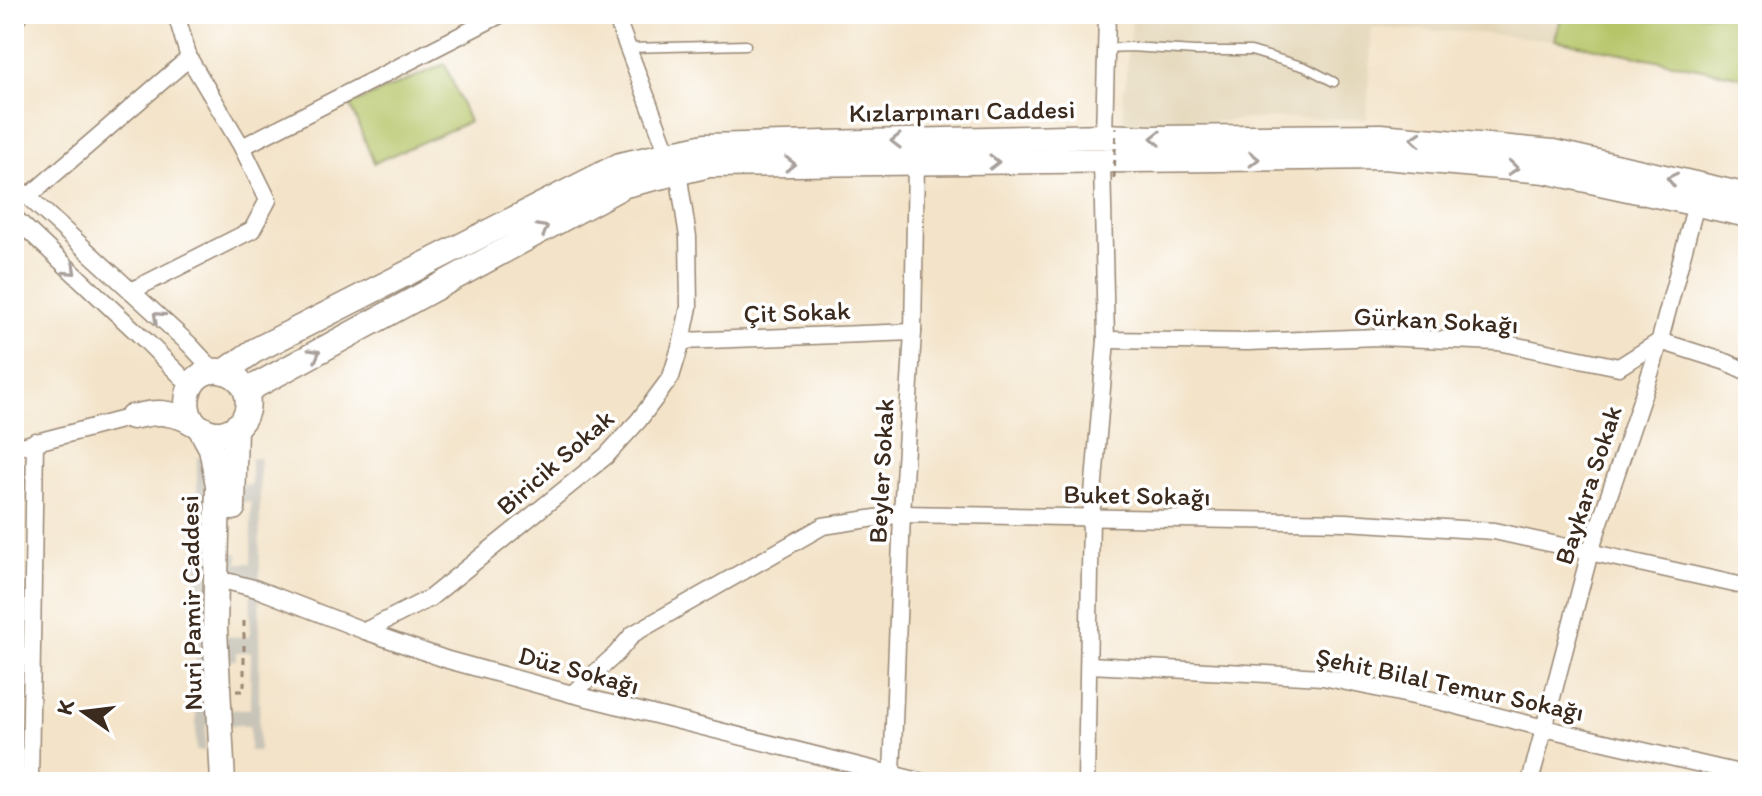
<svg xmlns="http://www.w3.org/2000/svg" width="1762" height="796" viewBox="0 0 1762 796" font-family="Itim,sans-serif">
	<rect width="100%" height="100%" fill="#fff"/>
	<filter id="ink" filterUnits="userSpaceOnUse"><feTurbulence type="fractalNoise" baseFrequency=".0125" numOctaves="2"/><feDisplacementMap in="SourceGraphic" scale="16" xChannelSelector="R" yChannelSelector="G"/><feConvolveMatrix kernelMatrix="1 2 1 2 8 2 1 2 1" color-interpolation-filters="sRGB"/></filter>
	<filter id="wash" filterUnits="userSpaceOnUse"><feTurbulence type="fractalNoise" baseFrequency=".006" numOctaves="4" result="noise"/><feDisplacementMap in="SourceGraphic" scale="32" xChannelSelector="R" yChannelSelector="G"/><feGaussianBlur stdDeviation="1.8" result="paint"/><feColorMatrix in="noise" values="0 0 0 0 0 0 0 0 0 0 0 0 0 0 0 0 0 1.4 0 .05"/><feComposite in="paint" operator="in"/></filter>
	<g filter="url(#wash)">
		<rect width="100%" height="100%" fill="#f3e3c8"/>
		<path fill="#e3d6b7" d="M1133 14H1562L1555 40 1478 33 1372 28 1367 119 1279 118 1124 126 1123 100Z"/>
		<path fill="#c8c4b8" fill-rule="evenodd" d="M197 457 206 458 207 485H251V458H260L259 751H250V725H206L205 751H196ZM207 502H251V563H238V553H223ZM225 578 251 579 250 637 205 636ZM205 652 220 660H236V652H251L250 709H205Z"/>
		<g fill="#b5c568" stroke="#787843" stroke-width="2">
			<path d="M1562 14H1748V78L1555 40Z"/>
			<path d="M445 64 469 122 374 163 350 105Z"/>
		</g>
	</g>
	<g filter="url(#ink)">
		<g fill="none" stroke-linecap="round" stroke-linejoin="round">
			<defs>
				<g id="service">
					<path d="M629 48 746 45"/>
					<path d="M1107 48 1130 47 1195 51H1251L1305 67 1334 82"/>
				</g>
				<g id="minor">
					<path d="M615 14 668 154"/>
					<path d="M14 22 20 14"/>
					<path d="M1104 136 1107 14"/>
					<path d="M242 147 502 14"/>
					<path d="M14 184 189 344 214 371"/>
					<path d="M28 197 189 58"/>
					<path d="M14 217 146 341 191 386"/>
					<path d="M131 291 252 230 268 200 242 147 189 58 176 14"/>
					<path d="M1106 340 1248 342 1378 337 1498 342 1619 367 1660 341 1726 362 1748 372"/>
					<path d="M682 341 913 332"/>
					<path d="M14 448 132 417"/>
					<path d="M230 582 257 589 365 631 448 660 572 694 923 782"/>
					<path d="M365 631 430 598 606 456 639 420 671 377 682 341 689 307 688 237 678 172"/>
					<path d="M1089 665 1323 677 1442 702 1544 728 1748 775"/>
					<path d="M572 694 616 654 633 634 823 526 902 514 1346 522 1494 531 1748 587"/>
					<path d="M30 782 35 441"/>
					<path d="M889 782 892 775 902 514 913 332 916 162"/>
					<path d="M1086 782 1091 518 1106 340 1102 161"/>
					<path d="M1530 782 1590 552 1654 362 1696 204"/>
				</g>
				<g id="primary">
					<path d="M224 372 254 351 620 165 705 146 1104 136 1152 138 1381 136 1553 152 1748 196"/>
					<path d="M246 391 625 185 709 165 1383 157 1545 171 1748 215"/>
					<path d="M132 417C143 415 157 411 168 414 175 415 185 418 191 422 203 428 211 436 225 432 258 423 254 375 220 371 191 368 179 401 193 422"/>
					<path d="M200 428 211 448 218 485 215 629 223 782"/>
					<path d="M233 508 235 427"/>
				</g>
			</defs>
			<use href="#service" stroke="#978673" stroke-width="11"/>
			<use href="#minor" stroke="#978673" stroke-width="19"/>
			<use href="#primary" stroke="#978673" stroke-width="27"/>
			<g stroke="#978673" stroke-width="3" stroke-dasharray="6 6" stroke-linecap="butt">
				<path d="M1745 175 1748 164"/>
				<path d="M236 691H244V619"/>
			</g>
			<use href="#service" stroke="#fff" stroke-width="8"/>
			<use href="#minor" stroke="#fff" stroke-width="16"/>
			<use href="#primary" stroke="#fff" stroke-width="24"/>
			<path stroke="#978673" stroke-width="3" stroke-dasharray="6 6" stroke-linecap="butt" d="M1114 178 1116 127"/>
		</g>
		<defs><path id="oneway-chevron" d="M-2-3.5L2.5 0L-2 3.5" fill="none" stroke-width="1.6" stroke-linecap="round" stroke-linejoin="round" transform="scale(2)"/></defs>
		<g stroke="#a79f9a">
			<use href="#oneway-chevron" transform="translate(1156 138) rotate(-179)"/>
			<use href="#oneway-chevron" transform="translate(1416 139) rotate(-175)"/>
			<use href="#oneway-chevron" transform="translate(896 141) rotate(179)"/>
			<use href="#oneway-chevron" transform="translate(1254 159) rotate(-1)"/>
			<use href="#oneway-chevron" transform="translate(994 162)"/>
			<use href="#oneway-chevron" transform="translate(790 164) rotate(-1)"/>
			<use href="#oneway-chevron" transform="translate(1513 168) rotate(5)"/>
			<use href="#oneway-chevron" transform="translate(1672 179) rotate(-167)"/>
			<use href="#oneway-chevron" transform="translate(543 229) rotate(-29)"/>
			<use href="#oneway-chevron" transform="translate(71 270) rotate(43)"/>
			<use href="#oneway-chevron" transform="translate(158 317) rotate(-137)"/>
			<use href="#oneway-chevron" transform="translate(315 354) rotate(-29)"/>
		</g>
	</g>
	<g text-anchor="middle" dominant-baseline="central" stroke-width="7" stroke-linejoin="round" paint-order="stroke">
		<g font-size="26" fill="#3b2a1e" stroke="#fff">
			<text transform="translate(962 111) rotate(-1)">Kızlarpınarı Caddesi</text>
			<text transform="translate(797 312) rotate(-2)">Çit Sokak</text>
			<text transform="translate(1436 320) rotate(3)">Gürkan Sokağı</text>
			<text transform="translate(555 462) rotate(-41)">Biricik Sokak</text>
			<text transform="translate(881 471) rotate(-87)">Beyler Sokak</text>
			<text transform="translate(1588 485) rotate(-72)">Baykara Sokak</text>
			<text transform="translate(1137 495) rotate(1)">Buket Sokağı</text>
			<text transform="translate(191 603) rotate(-91)">Nuri Pamir Caddesi</text>
			<text transform="translate(579 670) rotate(15)">Düz Sokağı</text>
			<text transform="translate(1450 684) rotate(12)">Şehit Bilal Temur Sokağı</text>
		</g>
	</g>
	<rect width="1762" height="796" fill="none" stroke="#fff" stroke-width="48"/>
	<g transform="translate(84 712) rotate(284)" stroke="#ffffff" stroke-width="6" paint-order="stroke">
	<path d="M0-6L14 30L0 20L-14 30Z" fill="#3b2a1e"/>
	<text y="-12" font-size="22" font-weight="bold" text-anchor="middle" fill="#3b2a1e">K</text>
	</g>
</svg>
